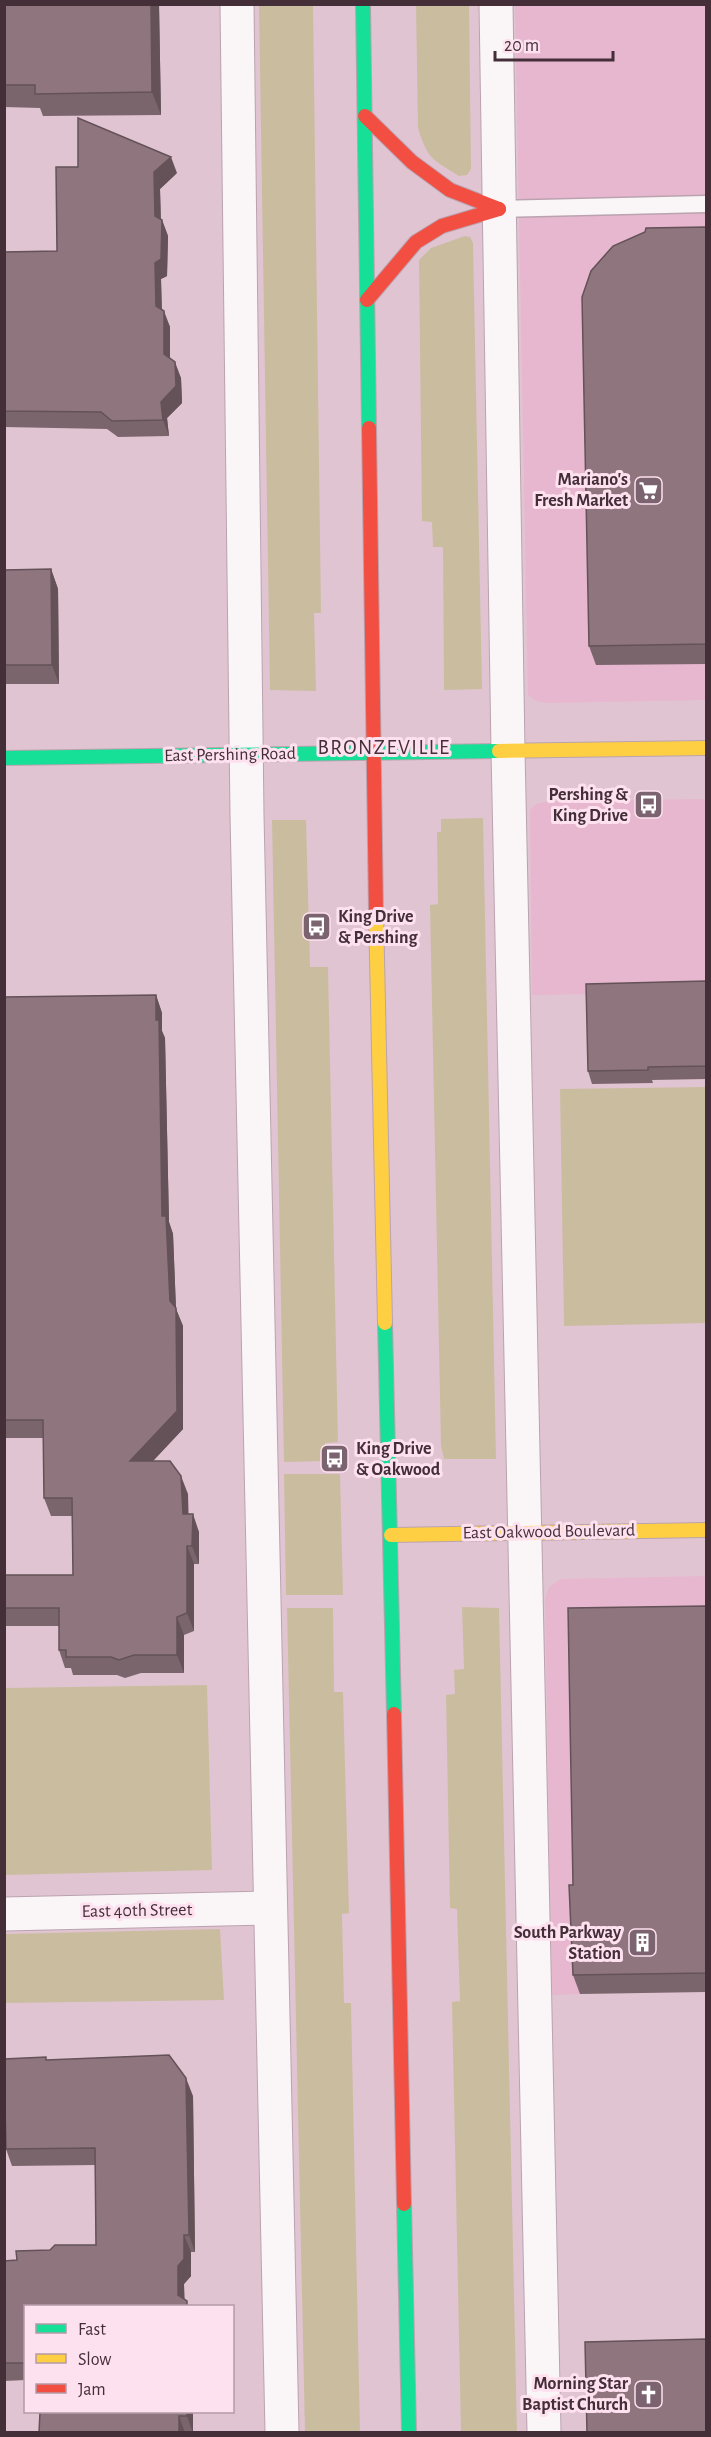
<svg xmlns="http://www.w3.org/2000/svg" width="711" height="2437" viewBox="0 0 711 2437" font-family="'Alegreya Sans',sans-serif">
	<rect width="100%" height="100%" fill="#e1c4d2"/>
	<g fill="#e6b7ce">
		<path d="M515 5H706V700L548 703 536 701 528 695Z"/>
		<path d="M706 799V992L532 995 530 810 536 804 549 801Z"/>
		<path d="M706 1576V1902L580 1994 552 1995 545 1600 549 1587 561 1579Z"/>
	</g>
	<g fill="#cabd9f">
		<path d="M259 5H313L321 613H314L316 691 270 690Z"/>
		<path d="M416 5H469L471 169 467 175 459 176C432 159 428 160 418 128Z"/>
		<path d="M465 236 470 237 473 243 482 689 444 690 443 547H433L432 522 422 521 419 260 431 248Z"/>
		<path d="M483 818 496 1459H444L441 1446 430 905 438 904 437 832H441V819Z"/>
		<path d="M272 820H306L310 967H328L338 1442 325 1443V1461L284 1462Z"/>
		<path d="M706 1087V1323L564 1326 560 1089Z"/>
		<path d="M284 1474H340L343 1595H286Z"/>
		<path d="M462 1607 499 1608 517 2432H461L452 2002 460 2001 457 1909 450 1908 446 1695 455 1694 454 1670 464 1669Z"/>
		<path d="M287 1608H333L334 1692H343L349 1913 342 1914 344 2003H351L360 2432H305Z"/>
		<path d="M207 1685 212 1870 5 1875V1688Z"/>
		<path d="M220 1929 224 2000 5 2003V1934Z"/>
	</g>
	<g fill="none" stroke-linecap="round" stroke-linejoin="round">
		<defs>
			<path id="lane" d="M499 209 706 204"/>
			<g id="street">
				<path d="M237 4 247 815 282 2432"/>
				<path d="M496 4 508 751 544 2432"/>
				<path d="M4 1914 269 1908"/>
			</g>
			<g id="fast">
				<path d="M363 4 369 428"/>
				<path d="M4 758 499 751"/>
				<path d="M385 1323 394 1714"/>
				<path d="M404 2204 409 2432"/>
			</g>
			<g id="slow">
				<path d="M499 751 706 748"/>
				<path d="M376 913 385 1323"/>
				<path d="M391 1535 706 1530"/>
			</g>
			<g id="jam">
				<path d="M365 116 412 162 450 190 499 209"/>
				<path d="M367 300 416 242 442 226 499 209"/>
				<path d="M369 428 376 913"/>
				<path d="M394 1714 404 2204"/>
			</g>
		</defs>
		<use href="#lane" stroke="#baa3af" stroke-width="19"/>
		<use href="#street" stroke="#baa3af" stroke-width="35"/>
		<use href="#fast" stroke="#baa3af" stroke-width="16"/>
		<use href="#slow" stroke="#baa3af" stroke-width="16"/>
		<use href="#jam" stroke="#baa3af" stroke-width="16"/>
		<use href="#lane" stroke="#faf6f8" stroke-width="16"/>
		<use href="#street" stroke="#faf6f8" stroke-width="33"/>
		<use href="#fast" stroke="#16e098" stroke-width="14"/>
		<use href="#slow" stroke="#ffcf43" stroke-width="14"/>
		<use href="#jam" stroke="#f24e42" stroke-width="14"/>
	</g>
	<g fill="#7b656c">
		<path d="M4 4H159L161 115 43 116 40 108 4 107Z"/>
		<path d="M177 173 160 189 161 219 162 220 168 236 167 276 161 279 162 309 170 327V358L181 378 182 403 167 418 169 436 118 437 107 429 4 427V252L57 251Z"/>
		<path d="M706 227V664L596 665 589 646Z"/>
		<path d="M51 569 58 589 59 684H4V570Z"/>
		<path d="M706 981V1079L652 1080 653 1083 592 1084 588 1071Z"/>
		<path d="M156 995 162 1013V1031L165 1038 169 1222 173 1234 176 1309 183 1326V1429L153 1461 188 1494V1514L199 1532V1564H194V1631L184 1635V1673H141L125 1678 117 1675H73L71 1668H65L59 1650V1626H4V1575H73L72 1516H51L44 1498V1438H4V997Z"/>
		<path d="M706 1606V1992L580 1994 573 1975V1885Z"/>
		<path d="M4 2059 46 2060 193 2096 195 2252H191V2276L184 2284 26 2307V2380L4 2381V2261L17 2260 50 2250 96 2245 95 2165 12 2166 6 2149Z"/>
		<path d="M40 2412H193V2433H39Z"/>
	</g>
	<g fill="#645258">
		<path d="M151 4H159L161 115 152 92Z"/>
		<path d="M171 157 177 173 160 189 161 233 155 216 154 172Z"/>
		<path d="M162 220 168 236 167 276 161 279 162 323 156 306 155 263Z"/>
		<path d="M164 311 170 327V370L164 354Z"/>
		<path d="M175 362 181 378 182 403 167 418 169 436 163 420 161 402Z"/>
		<path d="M51 569 58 589 59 684 52 665Z"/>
		<path d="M156 995 162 1013V1031L165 1038 169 1222 173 1234 176 1309 183 1326V1429L136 1479 130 1461 170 1301 162 1216Z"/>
		<path d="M181 1476 188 1494 189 1532 183 1514Z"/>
		<path d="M193 1514 199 1532V1564L192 1546Z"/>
		<path d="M187 1546 194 1564V1631L187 1613Z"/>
		<path d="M177 1617 184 1635V1673L177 1655Z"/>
		<path d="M186 2078 193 2096 195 2252 189 2235Z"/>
		<path d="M184 2235 191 2252V2276L184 2284 185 2307 178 2295V2266Z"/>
		<path d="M187 2412H193V2433L187 2416Z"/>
		<path d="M179 2416 185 2433H179Z"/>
	</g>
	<g fill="#8f757e" stroke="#645258" stroke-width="1.5">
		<path d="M4 4H151L152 92 35 94V85H4Z"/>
		<path d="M78 118 171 157 154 172 155 216 162 220 161 259 155 263 156 306 164 311V354L175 362 176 386 161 402 163 420 112 421 101 412 4 411V252L57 251 56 167H78Z"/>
		<path d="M706 227V644L589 646 582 297 591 271 613 246 645 232 646 228Z"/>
		<path d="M51 569 52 665H4V570Z"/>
		<path d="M706 981V1066L648 1067V1070L588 1071 586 984Z"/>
		<path d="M156 995V1020H159L162 1216H166L170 1301 176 1308 177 1411 130 1461H170L181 1476 183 1514H193L192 1546H187V1613L177 1617V1655H134L119 1660 111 1657H66V1650H59V1608H4V1575H73L72 1498H44L43 1420H4V997Z"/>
		<path d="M706 1606V1973L573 1975 569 1885H573L568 1608Z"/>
		<path d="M169 2055 186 2078 189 2235H184V2259L178 2266V2295L187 2301V2307H26V2363H4V2261L17 2260 16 2251 50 2250 55 2245H96L95 2148 6 2149 4 2059 46 2057V2060Z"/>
		<path d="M706 2339V2433H587L585 2342Z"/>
		<path d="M40 2412H187V2416H179V2433H39Z"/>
	</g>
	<defs>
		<symbol id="supermarket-square" viewBox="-11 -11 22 22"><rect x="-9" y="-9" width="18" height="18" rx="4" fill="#7b636f" stroke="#fee1ee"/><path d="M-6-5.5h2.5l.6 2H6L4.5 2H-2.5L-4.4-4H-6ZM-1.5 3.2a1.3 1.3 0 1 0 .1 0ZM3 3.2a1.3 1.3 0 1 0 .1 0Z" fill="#fff"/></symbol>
		<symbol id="bus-square" viewBox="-11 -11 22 22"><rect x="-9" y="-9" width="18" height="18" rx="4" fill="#7b636f" stroke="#fee1ee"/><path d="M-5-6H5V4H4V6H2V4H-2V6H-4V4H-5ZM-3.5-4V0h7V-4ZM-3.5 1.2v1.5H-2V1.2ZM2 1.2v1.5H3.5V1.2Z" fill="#fff"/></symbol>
		<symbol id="building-square" viewBox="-11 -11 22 22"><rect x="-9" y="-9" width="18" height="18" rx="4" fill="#7b636f" stroke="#fee1ee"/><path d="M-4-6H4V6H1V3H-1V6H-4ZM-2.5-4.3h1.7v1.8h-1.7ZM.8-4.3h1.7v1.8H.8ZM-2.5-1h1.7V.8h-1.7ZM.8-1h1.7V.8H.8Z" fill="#fff"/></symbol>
		<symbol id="church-square" viewBox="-11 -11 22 22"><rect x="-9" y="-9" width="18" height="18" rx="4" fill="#7b636f" stroke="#fee1ee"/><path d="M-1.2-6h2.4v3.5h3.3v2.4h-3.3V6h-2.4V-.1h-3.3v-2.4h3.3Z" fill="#fff"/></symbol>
	</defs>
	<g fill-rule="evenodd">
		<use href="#supermarket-square" x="632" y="474" width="33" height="33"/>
		<use href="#bus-square" x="632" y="788" width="33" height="33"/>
		<use href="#bus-square" x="300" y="910" width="33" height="33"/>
		<use href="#bus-square" x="318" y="1442" width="33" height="33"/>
		<use href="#building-square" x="626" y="1926" width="33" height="33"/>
		<use href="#church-square" x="632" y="2378" width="33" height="33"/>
	</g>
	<g text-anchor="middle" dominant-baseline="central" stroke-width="6" stroke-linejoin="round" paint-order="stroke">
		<g font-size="18" font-weight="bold" fill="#442f39" stroke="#fee1ee" text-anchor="end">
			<text x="628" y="480">Mariano's<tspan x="628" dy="21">Fresh Market</tspan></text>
			<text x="628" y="795">Pershing &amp;<tspan x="628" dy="21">King Drive</tspan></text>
			<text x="338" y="917" text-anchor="start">King Drive<tspan x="338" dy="21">&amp; Pershing</tspan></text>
			<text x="356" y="1449" text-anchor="start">King Drive<tspan x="356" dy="21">&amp; Oakwood</tspan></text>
			<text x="621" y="1933">South Parkway<tspan x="621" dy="21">Station</tspan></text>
			<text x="628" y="2384">Morning Star<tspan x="628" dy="21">Baptist Church</tspan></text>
		</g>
		<g font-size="18" fill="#442f39" stroke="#fee1ee">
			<text transform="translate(230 755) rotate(-1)">East Pershing Road</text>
			<text transform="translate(549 1532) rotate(-1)">East Oakwood Boulevard</text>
			<text transform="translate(137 1911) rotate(-1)">East 40th Street</text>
		</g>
		<g font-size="21" letter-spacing="1.5" fill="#442f39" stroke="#fee1ee">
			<text x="384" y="747">BRONZEVILLE</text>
		</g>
	</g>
	<rect width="711" height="2437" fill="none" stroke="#442f39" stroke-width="12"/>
	<rect x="24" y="2305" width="210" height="108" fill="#fee1ee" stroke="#b49aa6" stroke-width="1.5"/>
	<rect x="36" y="2324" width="30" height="9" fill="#16e098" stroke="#b49aa6" stroke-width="1.5"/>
	<text x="78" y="2335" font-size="18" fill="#442f39">Fast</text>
	<rect x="36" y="2354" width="30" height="9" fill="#ffcf43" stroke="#b49aa6" stroke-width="1.5"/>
	<text x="78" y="2365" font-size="18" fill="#442f39">Slow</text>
	<rect x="36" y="2384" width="30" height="9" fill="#f24e42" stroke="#b49aa6" stroke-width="1.5"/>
	<text x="78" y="2395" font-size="18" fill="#442f39">Jam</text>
	<path d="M495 51v9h118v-9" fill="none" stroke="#442f39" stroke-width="3"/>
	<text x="504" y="51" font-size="18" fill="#442f39" stroke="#fee1ee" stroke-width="4.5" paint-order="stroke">20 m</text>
</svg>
